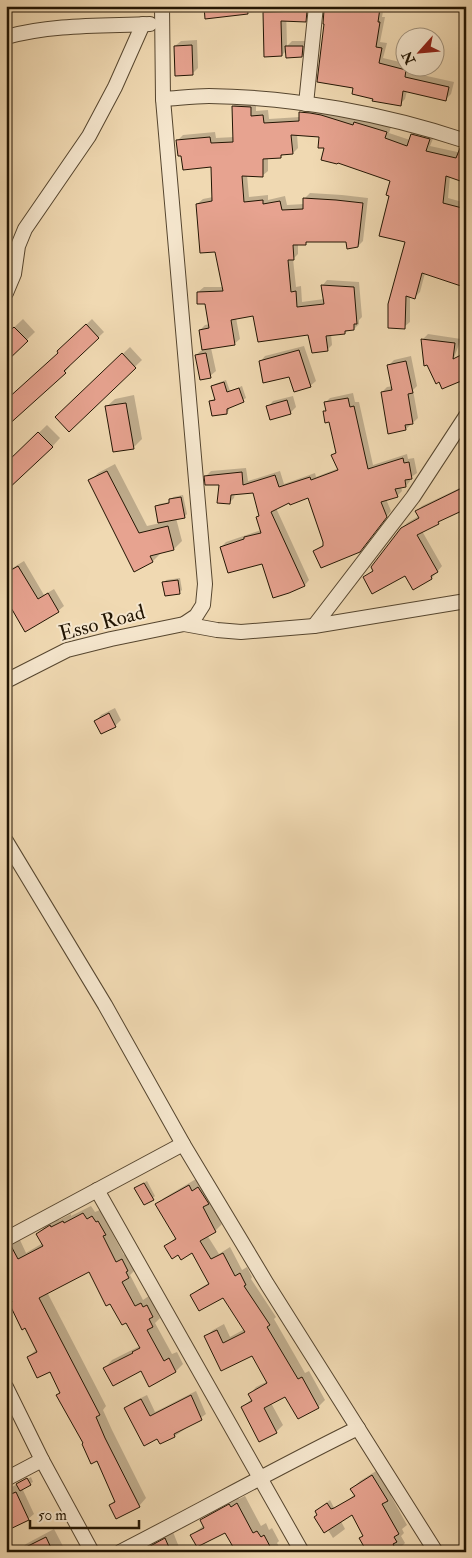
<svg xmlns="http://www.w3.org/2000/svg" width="472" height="1558" viewBox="0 0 472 1558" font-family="'IM FELL Double Pica',serif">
	<rect width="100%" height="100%" fill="#f0d9b2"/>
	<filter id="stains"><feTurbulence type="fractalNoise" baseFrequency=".004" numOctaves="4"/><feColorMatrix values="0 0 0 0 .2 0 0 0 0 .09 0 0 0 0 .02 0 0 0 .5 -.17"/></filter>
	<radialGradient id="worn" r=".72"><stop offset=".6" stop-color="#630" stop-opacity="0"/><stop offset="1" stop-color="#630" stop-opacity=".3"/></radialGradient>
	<g fill="#0003">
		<path d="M205 6H263L257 12 206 17Z"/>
		<path d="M327 6H384L382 17H385L380 42 387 43 383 58 404 63V68H410L409 72 454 82 451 94 446 99 407 91 405 99 400 104 374 98 355 87 325 24Z"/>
		<path d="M269 7H286L287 46 292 41H308L307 50 301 56 287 50 282 55 264 13Z"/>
		<path d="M197 40 198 68 192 74 175 46 181 41Z"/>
		<path d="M239 101 256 102V111L268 110 269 119 300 117 301 113 306 108 327 110 358 120 361 117 391 127 389 133 410 140 412 134 417 129 435 134 430 146 462 153 450 176 448 198 466 203V280L461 285 425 273 420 292 414 298 410 297V322L404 327 407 241 390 196 392 181 326 147 320 136 297 134 298 148 293 153 284 154 280 157H268V171L262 176 247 175 249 197 268 195V200L285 196 287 205 304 204V199L310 193 342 195 368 198 363 241 358 246 347 241H308L305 244H298V254L293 259 296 287 301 286 302 302 324 299 322 286 327 280 359 282 362 317 359 320V324L354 329H349L345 333 331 334 332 345 327 350 309 333 254 315 236 318 240 339 234 344 211 348 216 371 210 376 196 355 203 349 200 330 205 325 210 324 206 303 198 292 204 287H223L216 251 197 204 203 199 213 197 212 165 182 154 177 141 183 135 215 132 216 138 234 137 233 106Z"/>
		<path d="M23 319 35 332 6 360V335Z"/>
		<path d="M92 319 104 332 69 365 70 366 65 372 6 426 60 353 59 351Z"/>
		<path d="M428 334 461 339 454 358 466 363V377L423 339Z"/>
		<path d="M304 346 316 381 310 386 260 362 265 356Z"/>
		<path d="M130 347 142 360 69 430 57 417Z"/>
		<path d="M411 356 417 386 413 390 418 418 406 429 382 392 387 387 393 386 389 365 394 360Z"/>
		<path d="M226 380 230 391 242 386 246 398 229 407V410L227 413 210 401 216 398 212 387 215 384Z"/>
		<path d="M353 393 355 402H359L373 465 407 454 408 459 414 458 417 473 410 478V481L406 486 401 487 402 491 397 496 386 499 391 511 364 546 314 551 324 544 308 497 290 501 276 508 309 580 305 585 289 592 263 562 221 547 226 542 261 530 258 517 260 515 254 491 235 493 234 498 229 503 220 484 206 476 211 471 246 468 248 481 280 471 284 484 315 473 316 477 339 468 333 455 337 451 330 421 324 412 327 409 325 403 330 398Z"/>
		<path d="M134 395 142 439 133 448 106 407 115 399Z"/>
		<path d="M293 396 296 407 291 412 271 418 268 407 273 401Z"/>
		<path d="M47 425 60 438 52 447 6 464Z"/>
		<path d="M115 464 147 526 160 523 156 507 159 504 170 502 173 497 183 495 187 514 184 517 176 518 182 541 174 549 160 552 161 553 153 561 90 481 98 473Z"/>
		<path d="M466 485V507L443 518 438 523 422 531 442 566 432 578 406 575 364 577 374 570 402 528 407 523 419 516 417 511 422 506Z"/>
		<path d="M24 561 44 595 54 589 64 606 58 611 6 599V572Z"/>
		<path d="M180 578 182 590 179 593 164 583 166 580Z"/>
		<path d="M115 708 121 720 115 726 96 721 101 715Z"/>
		<path d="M196 1179 222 1224 215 1231 207 1235 219 1254 230 1247 242 1270 247 1267 252 1277 251 1279 276 1317 274 1319 305 1373 309 1371 325 1400 318 1407 286 1395 271 1403 283 1425 276 1432 242 1407 252 1399 250 1394 256 1387 268 1381 253 1354 206 1336 213 1330 224 1324 230 1337 245 1329 223 1296 192 1295 199 1289 210 1282 193 1252 178 1253 166 1247 176 1237 157 1204 164 1198Z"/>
		<path d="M147 1181 155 1196 153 1198 138 1186Z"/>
		<path d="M91 1206 95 1212 100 1210 103 1216 106 1214 112 1227 110 1229 124 1255 130 1252 136 1269 130 1275 143 1300 149 1296 151 1300 155 1298 160 1308 157 1312 160 1318 155 1323 172 1354 177 1352 183 1364 176 1371 150 1385 141 1370 105 1368 112 1360 140 1346 127 1321 90 1271 47 1292 106 1406 103 1410 112 1430 146 1498 139 1506 110 1505 115 1500 97 1460 57 1395 61 1392 50 1370 28 1357 37 1349 26 1326 22 1328 6 1294V1247L20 1240 26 1253 43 1243 37 1234 45 1227 58 1219 59 1220 71 1214V1216Z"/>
		<path d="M196 1391 206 1414 175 1436 158 1437 126 1408 131 1403 147 1395 155 1412Z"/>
		<path d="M6 1422 10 1429 6 1433Z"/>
		<path d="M381 1468 395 1492 391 1496 407 1525 402 1529 404 1533 401 1536 405 1543 396 1552 345 1503 355 1494 352 1489 360 1481Z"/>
		<path d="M31 1477 33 1482 22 1488 34 1514 28 1519 6 1531V1490Z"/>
		<path d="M245 1496 261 1526 266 1523 269 1530 272 1528 279 1541 277 1543 282 1552H241L225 1531 192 1535 204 1525 201 1521 210 1512 238 1497 239 1499Z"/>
		<path d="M330 1500 345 1529 333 1538 316 1511Z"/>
		<path d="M54 1529 65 1550 63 1552H18L26 1544Z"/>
		<path d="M173 1532 181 1552H138L141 1549Z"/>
	</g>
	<g fill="#e7a390" stroke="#221503">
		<path d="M204 6H247L248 14 205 19Z"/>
		<path d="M363 6 380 8 378 22H380L376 47 382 48 379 63 406 70 405 77 449 87 446 101 403 91 401 106 372 101 373 99 352 94 353 88 317 82 324 24H323L324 10 362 9Z"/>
		<path d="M307 11 306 22 281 21 282 56 264 57 263 12Z"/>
		<path d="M192 45 193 75 175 76 174 46Z"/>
		<path d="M285 46H303L302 57 286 58Z"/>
		<path d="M232 106 251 107V116L263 115 264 123 299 121V112L310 113 321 115 353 125 354 122 387 132 385 138 407 146 411 134 430 139 426 151 456 158 460 148 466 150V183L446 176 443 203 466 209V258L461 271 465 273 461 286 422 273 415 299 406 296 405 329 388 328V304L405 242 379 236 389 196 386 195 390 181 338 163 337 164 321 160 324 148H318L319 137 291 135 293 154 281 155V158L263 159V177L242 176 244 202 263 200V204L280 201 282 210 303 209V198L336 200 363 203 358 247 347 249 346 242H306V245H293L294 260H288L291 292 296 291 297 307 324 304 321 285 354 287 357 324H354V330L345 331V334L326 336 328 351 312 353 308 335 258 342 253 316 231 320 235 345 202 350 199 330 209 328 205 304H197V292L223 291 215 252 200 253 196 204 212 201 211 167 183 170 181 156H178L176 140 210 137 211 143 233 142Z"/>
		<path d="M86 324 99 338 64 371 66 373 6 427V400L58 353 57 351Z"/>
		<path d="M14 327 28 341 6 362V334Z"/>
		<path d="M421 339 455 343 453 359 461 355 466 366V379L442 389 439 382 436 384 427 365 424 366Z"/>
		<path d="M299 350 311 387 294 392 289 377 263 383 259 361Z"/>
		<path d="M122 353 136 368 69 432 55 417Z"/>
		<path d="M206 353 211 378 200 380 195 355Z"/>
		<path d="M406 361 413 393 408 394 413 424 405 425 406 430 388 434 381 392 392 390 387 365Z"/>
		<path d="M224 382 227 392 239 388 244 402 227 409V414L212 416 209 401 215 400 211 386Z"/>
		<path d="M348 398 350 407 354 406 368 469 403 458 404 463 409 462 412 479 405 480 406 487 395 489 398 497 381 502 387 517 360 552 321 568 313 551 323 546V542L308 498 290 505 289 503 271 512 305 586 289 593 273 598 262 564 228 573 220 547 244 539V537L261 533 256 517 259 516 253 493 231 495 230 504 217 503 219 485H205L204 476 242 472 243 485 275 475 279 487 310 477 311 480 338 470 331 455 336 453 329 422 325 423 323 411H326L324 402Z"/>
		<path d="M287 400 291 414 270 420 266 406Z"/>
		<path d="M126 403 134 449 113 452 105 406Z"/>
		<path d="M38 432 53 447 6 491V463Z"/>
		<path d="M107 471 139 533 168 526 174 550 150 556 153 562 134 572 88 480Z"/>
		<path d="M466 486V509L438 522 439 524 417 535 438 572 431 576 432 579 413 590 405 576 372 594 363 577 373 571 371 567 401 528 419 518 415 511Z"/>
		<path d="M181 497 185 518 158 523 155 506 169 503V499Z"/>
		<path d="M18 566 38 599 48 593 59 612 25 632 6 599V573Z"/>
		<path d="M178 580 180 594 165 596 162 582Z"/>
		<path d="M109 713 116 727 101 734 94 721Z"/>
		<path d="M144 1183 154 1200 144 1205 134 1188Z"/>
		<path d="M189 1185 192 1191 198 1187 209 1204 203 1207 216 1232 200 1241 211 1259 223 1253 235 1276 240 1273 246 1285 244 1286 270 1325 267 1327 298 1379 302 1377 319 1408 298 1419 285 1397 264 1408 277 1433 259 1442 241 1407 252 1401 248 1394 267 1383 252 1356 221 1371 204 1336 217 1330 223 1343 245 1332 223 1298 199 1311 190 1295 209 1284 192 1253 181 1260 178 1255 172 1259 164 1246 176 1239 155 1204Z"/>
		<path d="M83 1213 87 1219 92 1216 96 1222 98 1221 106 1235 103 1236 116 1262 122 1259 128 1271 126 1272 129 1278 122 1282 135 1306 141 1303 143 1307 147 1305 153 1317 149 1319 153 1327 147 1330 164 1361 169 1358 176 1372 149 1387 141 1371 113 1386 103 1368 133 1353 132 1352 140 1348 126 1323 122 1325 110 1304 106 1306 89 1272 39 1298 100 1415 96 1417 105 1438 140 1507 116 1519 109 1505 115 1502 108 1486 97 1461 91 1464 82 1444 83 1443 56 1395 60 1393 50 1372 37 1378 27 1357 37 1352 25 1328 22 1330 9 1303 12 1302 6 1291V1248L11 1246 18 1259 43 1246 36 1234 50 1225 51 1227 63 1221 64 1223Z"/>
		<path d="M191 1395 202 1420 174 1434 175 1437 160 1444 157 1439 144 1446 124 1408 141 1399 150 1416Z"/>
		<path d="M372 1475 388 1501 382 1504 399 1534 394 1537 397 1542 393 1544 397 1552H367L359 1538 363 1536 352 1515 324 1533 314 1517 317 1515 315 1511 327 1503 331 1509 334 1508 355 1496 350 1489Z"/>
		<path d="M27 1478 31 1485 20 1491 16 1484Z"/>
		<path d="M16 1492 29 1520 6 1531V1496Z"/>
		<path d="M237 1503 253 1533 257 1531 261 1537 264 1535 273 1552H236L225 1533 197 1547 190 1535 204 1528 200 1520 229 1504 231 1507Z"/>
		<path d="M46 1537 53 1552H16Z"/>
		<path d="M165 1538 171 1552H140L154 1544Z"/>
	</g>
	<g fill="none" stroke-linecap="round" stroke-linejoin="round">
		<defs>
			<g id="minor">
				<path d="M6 37C52 24 103 26 150 24"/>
				<path d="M163 99C179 98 194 96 209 96 294 97 385 114 466 141"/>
				<path d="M306 104 316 6"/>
				<path d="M6 293 14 274 18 246 25 229 89 136 115 87 143 24"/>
				<path d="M184 624 217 630 241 632 314 626 466 601"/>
				<path d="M314 626 413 497 466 416"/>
				<path d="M6 681 67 650 111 639 184 624 196 616 203 605 205 584 163 99 162 6"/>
				<path d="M6 841 105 1005 183 1144 267 1284 436 1552"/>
				<path d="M97 1190 302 1552"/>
				<path d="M6 1239 183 1144"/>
				<path d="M6 1387 42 1460 92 1552"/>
				<path d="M6 1479 42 1460"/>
				<path d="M120 1552C200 1511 278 1467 358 1428"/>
			</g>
		</defs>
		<use href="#minor" stroke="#56462f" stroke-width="16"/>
		<use href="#minor" stroke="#f5e6cd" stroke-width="14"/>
	</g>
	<g text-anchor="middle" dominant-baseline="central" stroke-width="4" stroke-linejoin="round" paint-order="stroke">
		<g font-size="21" fill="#221503" stroke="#f5e6cd">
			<text transform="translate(102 623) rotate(-15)">Esso Road</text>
		</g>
	</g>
	<rect width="472" height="1558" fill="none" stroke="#f0d9b2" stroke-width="25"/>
	<rect x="8" y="8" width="457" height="1543" fill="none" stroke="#221503" stroke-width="2.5"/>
	<rect x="12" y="12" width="447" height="1533" fill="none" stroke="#221503"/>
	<g transform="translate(420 52) rotate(243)"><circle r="24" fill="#f5e6cd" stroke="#a1927c"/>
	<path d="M0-4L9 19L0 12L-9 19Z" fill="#8f2418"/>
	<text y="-8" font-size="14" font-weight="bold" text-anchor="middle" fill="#221503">N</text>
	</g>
	<path d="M30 1520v8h109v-8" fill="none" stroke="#221503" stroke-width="2.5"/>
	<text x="38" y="1520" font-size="15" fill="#221503" stroke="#f5e6cd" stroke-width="4" paint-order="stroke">50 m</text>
	<rect width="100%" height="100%" filter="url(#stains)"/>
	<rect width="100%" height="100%" fill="url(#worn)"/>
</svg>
